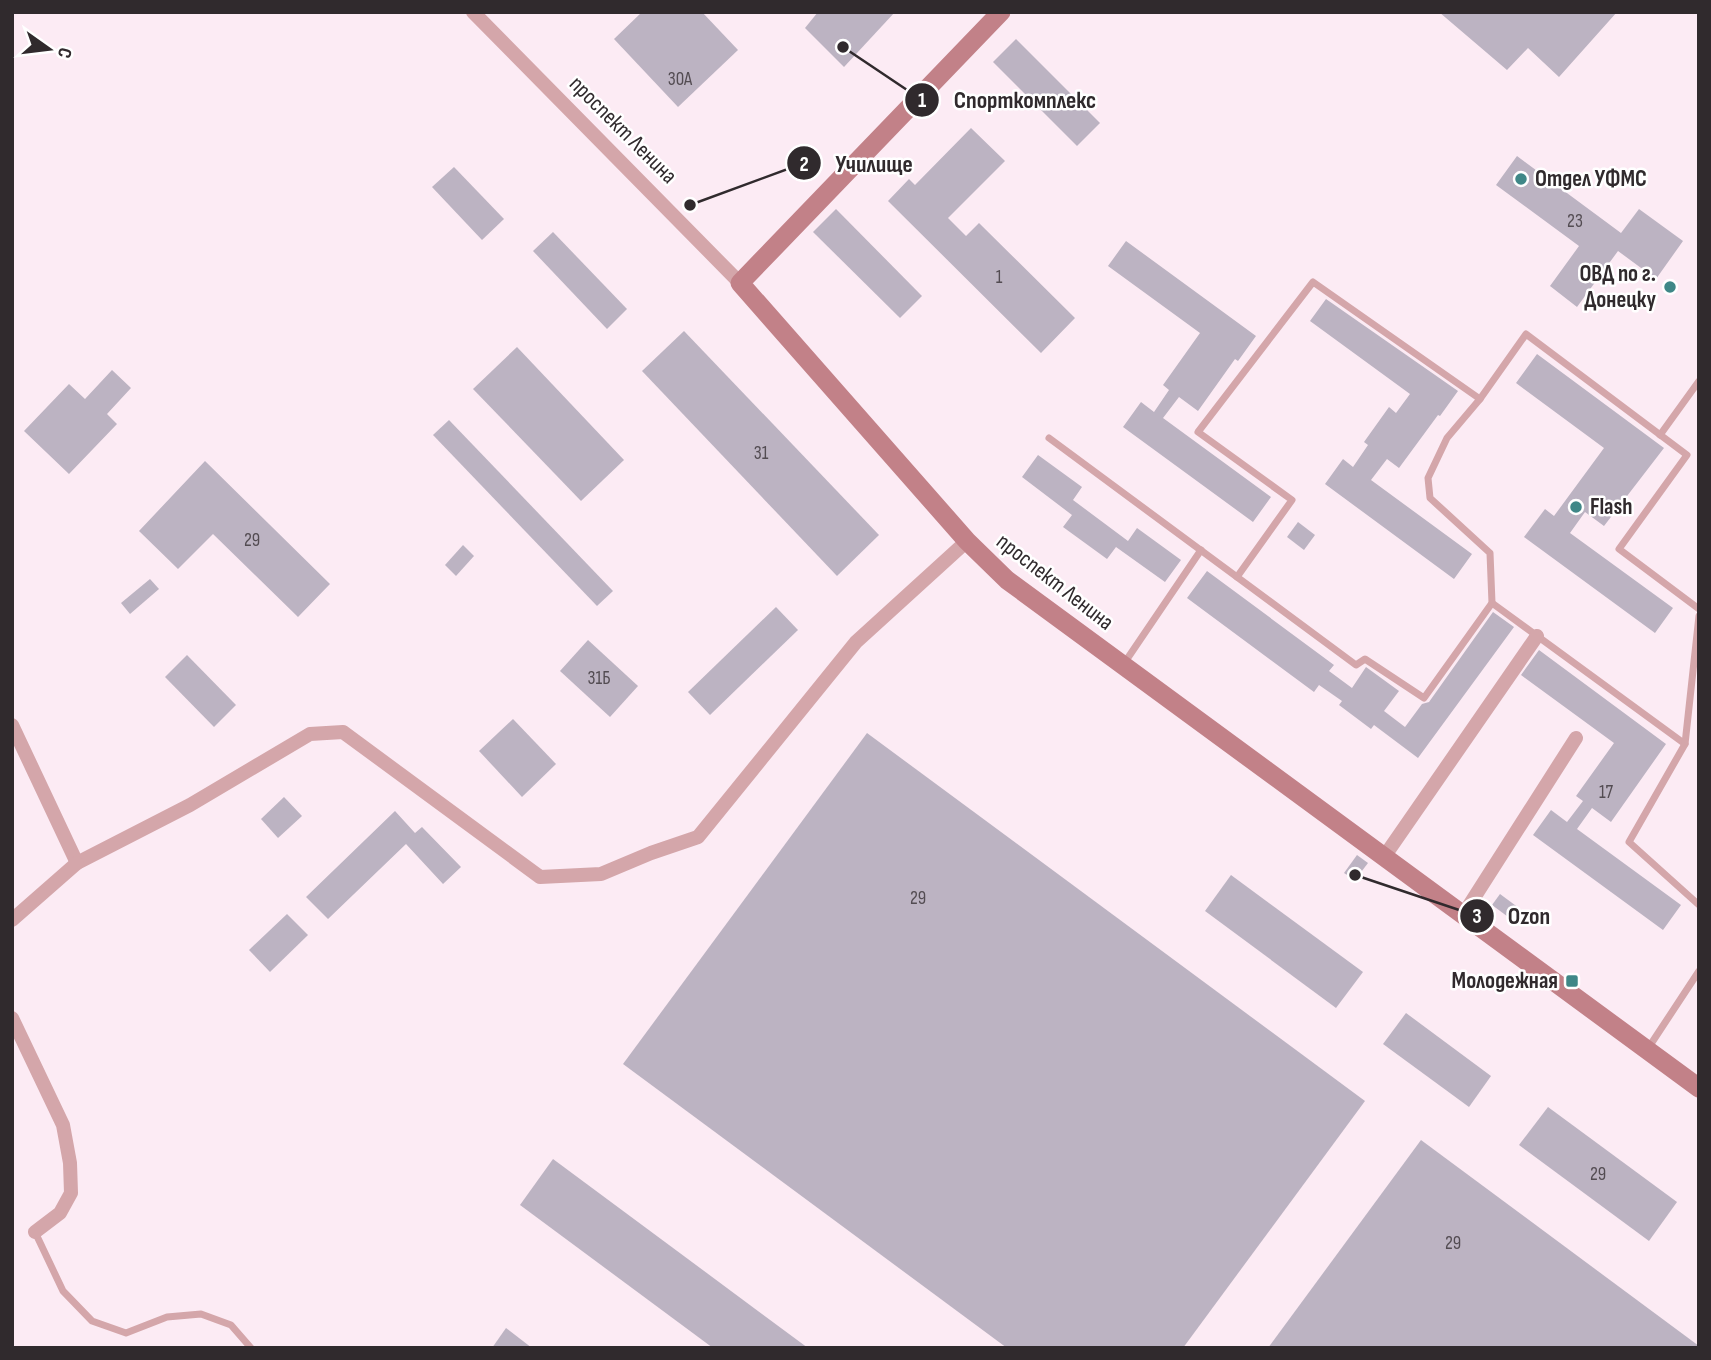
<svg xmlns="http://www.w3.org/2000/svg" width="1711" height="1360" viewBox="0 0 1711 1360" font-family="'Sofia Sans Condensed',sans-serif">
	<rect width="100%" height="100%" fill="#fcebf4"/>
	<g fill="#bcb3c2">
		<path d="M642 12H702L738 50 678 107 614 39Z"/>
		<path d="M818 12H895L844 67 805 28Z"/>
		<path d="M1439 12H1617L1559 77 1528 48 1507 70Z"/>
		<path d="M1016 39 1100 123 1077 146 993 62Z"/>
		<path d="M971 128 1005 161 948 218 966 236 979 223 1075 318 1041 353 888 201 909 179 915 185Z"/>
		<path d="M1517 156 1621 233 1639 209 1683 241 1656 279 1618 251 1577 307 1550 286 1579 246 1496 185Z"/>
		<path d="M454 167 504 219 482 240 432 187Z"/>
		<path d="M836 209 922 296 900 318 813 232Z"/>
		<path d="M553 232 627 309 607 329 533 251Z"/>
		<path d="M1126 241 1256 336 1238 361 1235 359 1198 411 1179 397 1163 418 1271 497 1253 522 1123 427 1141 402 1154 412 1169 390 1163 385 1200 333 1108 266Z"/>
		<path d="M1326 299 1458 391 1440 416 1438 415 1399 468 1387 459 1371 480 1472 554 1454 579 1325 484 1343 459 1353 467 1368 445 1364 442 1389 407 1396 413 1410 394 1310 321Z"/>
		<path d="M684 331 879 535 837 576 642 371Z"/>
		<path d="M517 347 624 460 581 501 473 389Z"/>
		<path d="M1537 354 1664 448 1604 526 1585 512 1570 533 1673 608 1655 633 1524 537 1545 509 1554 516 1604 448 1516 383Z"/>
		<path d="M112 370 131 388 107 414 117 424 69 474 24 431 69 384 85 399Z"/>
		<path d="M449 420 613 591 597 606 433 435Z"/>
		<path d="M1038 455 1082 487 1073 500 1128 541 1137 528 1181 560 1165 582 1116 547 1107 559 1063 527 1072 515 1022 477Z"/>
		<path d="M205 461 330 584 298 617 213 534 178 569 139 531Z"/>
		<path d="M1298 522 1315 535 1304 550 1287 537Z"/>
		<path d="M463 545 474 556 456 576 445 565Z"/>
		<path d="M1207 571 1334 665 1329 671 1352 688 1366 667 1399 691 1384 711 1405 727 1422 704 1429 702 1493 612 1514 627 1418 758 1374 725 1371 729 1339 705 1342 701 1319 685 1314 692 1187 598Z"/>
		<path d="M150 579 159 589 130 614 121 603Z"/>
		<path d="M776 607 798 630 710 715 688 692Z"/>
		<path d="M588 640 638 686 610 717 560 671Z"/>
		<path d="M1539 650 1666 744 1611 822 1592 808 1577 829 1681 905 1663 930 1533 835 1551 810 1567 822 1583 801 1576 796 1614 743 1521 675Z"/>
		<path d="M187 655 236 705 214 727 165 677Z"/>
		<path d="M513 719 556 764 522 797 479 751Z"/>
		<path d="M867 733 1365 1101 1183 1348H1007L623 1064Z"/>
		<path d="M284 797 302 816 278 838 261 819Z"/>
		<path d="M395 811 415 833 422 827 461 867 443 884 406 844 328 919 306 897Z"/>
		<path d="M1357 855 1368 863 1355 880 1344 873Z"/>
		<path d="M1231 875 1363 972 1336 1008 1205 911Z"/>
		<path d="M1500 894 1527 914 1519 925 1492 905Z"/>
		<path d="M287 914 308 935 270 972 249 950Z"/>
		<path d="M1406 1013 1491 1076 1469 1107 1383 1044Z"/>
		<path d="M1548 1107 1677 1202 1649 1241 1519 1145Z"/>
		<path d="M1421 1140 1699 1346V1348H1268Z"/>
		<path d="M553 1159 808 1348H713L520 1205Z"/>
		<path d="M506 1328 532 1348H492Z"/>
	</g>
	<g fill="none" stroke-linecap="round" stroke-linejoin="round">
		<g stroke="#d4a6aa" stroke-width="7">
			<path d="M1660 435 1699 381"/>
			<path d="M1049 438 1356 665 1365 659 1424 698 1492 603 1490 553 1430 498 1428 478 1447 438 1480 399"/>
			<path d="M1237 577 1292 500 1198 432 1313 282 1480 399 1526 334 1687 455 1619 549 1699 609"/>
			<path d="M1492 603 1685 744"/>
			<path d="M1699 616 1685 744 1629 842 1699 905"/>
			<path d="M1123 665 1201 550"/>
			<path d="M1647 1050 1699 971"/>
			<path d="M35 1232 63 1291 92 1321 126 1333 167 1317 201 1314 231 1325 251 1348"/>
		</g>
		<g stroke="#d4a6aa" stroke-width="14">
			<path d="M473 12 740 283"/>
			<path d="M12 725 77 863 190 805 310 734 343 732 540 877 601 874 651 853 698 837 856 642 967 541"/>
			<path d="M1384 857 1537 636"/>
			<path d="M1463 915 1576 738"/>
			<path d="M12 920 77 863"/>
			<path d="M12 1018 63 1125 70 1163 71 1193 60 1213 35 1232"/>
		</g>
		<path stroke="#c28188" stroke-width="19" d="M1001 12 740 283 967 541 1007 580 1699 1088"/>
	</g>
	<g fill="#3f8787" stroke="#fff" stroke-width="2.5">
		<circle cx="1521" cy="179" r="7"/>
		<circle cx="1670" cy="287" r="7"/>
		<circle cx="1576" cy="507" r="7"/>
		<rect x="1565" y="974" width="14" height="14" rx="3.5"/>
	</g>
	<g text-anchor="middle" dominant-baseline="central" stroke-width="5" stroke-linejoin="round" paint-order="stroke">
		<g font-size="19" fill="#534c52">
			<text x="680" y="79">30А</text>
			<text x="1575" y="221">23</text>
			<text x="999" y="277">1</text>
			<text x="761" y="453">31</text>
			<text x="252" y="540">29</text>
			<text x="599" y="678">31Б</text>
			<text x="1606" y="792">17</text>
			<text x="918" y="898">29</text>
			<text x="1598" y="1174">29</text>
			<text x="1453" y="1243">29</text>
		</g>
		<g font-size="23" fill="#302a2d" stroke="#fff">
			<text transform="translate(623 130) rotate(45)">проспект Ленина</text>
			<text transform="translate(1055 582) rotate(38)">проспект Ленина</text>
		</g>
		<g font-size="23" font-weight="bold" fill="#302a2d" stroke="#fff" text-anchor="start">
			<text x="1535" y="179">Отдел УФМС</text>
			<text x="1656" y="274" text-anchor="end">ОВД по г.<tspan x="1656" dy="26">Донецку</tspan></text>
			<text x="1590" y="507">Flash</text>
			<text x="1558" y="981" text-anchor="end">Молодежная</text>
		</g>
	</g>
	<path fill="none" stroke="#302a2d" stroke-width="2.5" d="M843 47L922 100M690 205L804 163M1355 875L1477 916"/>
	<g fill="#302a2d" stroke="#fff" stroke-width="2.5">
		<circle cx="843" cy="47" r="7"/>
		<circle cx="690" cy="205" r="7"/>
		<circle cx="1355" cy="875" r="7"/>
		<circle cx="922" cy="100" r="18"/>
		<circle cx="804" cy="163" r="18"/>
		<circle cx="1477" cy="916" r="18"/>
	</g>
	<g font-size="21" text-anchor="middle" font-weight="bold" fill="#fff">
		<text x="922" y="107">1</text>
		<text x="804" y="171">2</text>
		<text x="1477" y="923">3</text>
	</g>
	<g font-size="24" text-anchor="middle" font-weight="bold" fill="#302a2d" stroke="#fff" stroke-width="5" stroke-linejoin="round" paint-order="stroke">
		<text x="1025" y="108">Спорткомплекс</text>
		<text x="874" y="172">Училище</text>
		<text x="1529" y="924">Ozon</text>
	</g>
	<rect width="1711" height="1360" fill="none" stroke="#302a2d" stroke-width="28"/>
	<g transform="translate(49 49) rotate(104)" stroke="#ffffff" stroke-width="5" paint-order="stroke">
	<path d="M0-5L12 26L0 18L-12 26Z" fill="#302a2d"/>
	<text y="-10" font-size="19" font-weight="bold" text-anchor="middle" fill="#302a2d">С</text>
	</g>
</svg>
